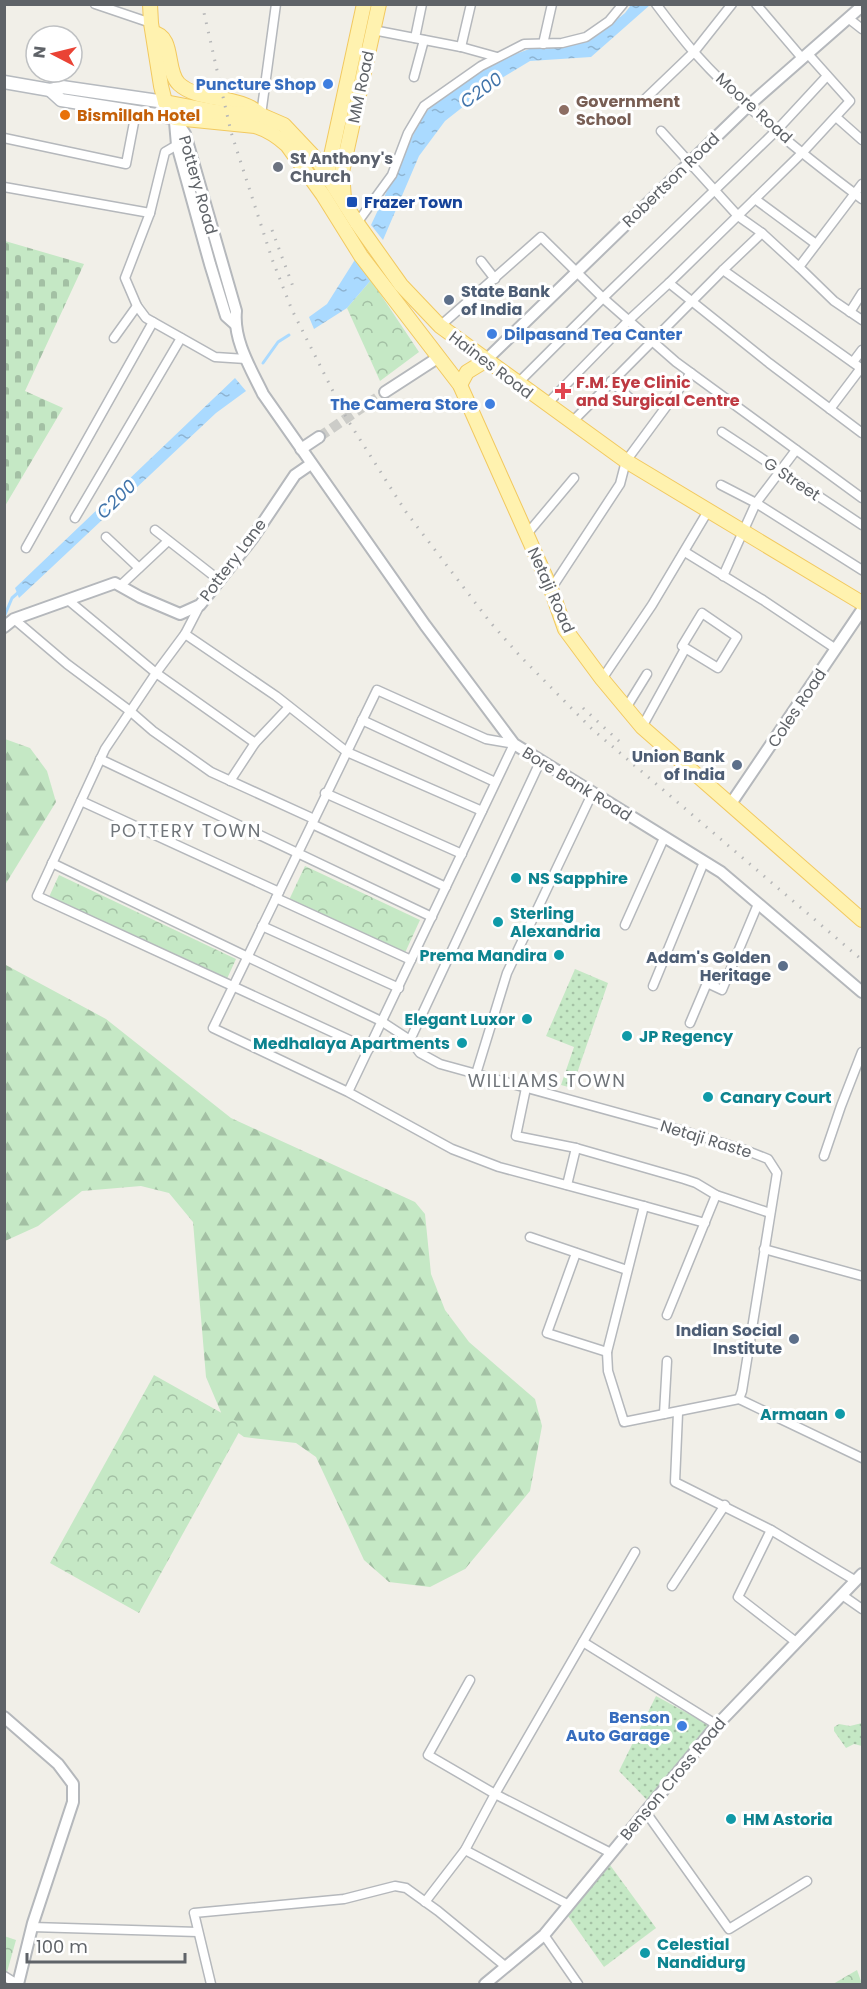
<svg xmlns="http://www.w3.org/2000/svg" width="867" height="1989" viewBox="0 0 867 1989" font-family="Poppins,sans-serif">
	<defs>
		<pattern id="grass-dots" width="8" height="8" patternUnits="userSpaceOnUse" patternTransform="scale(1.5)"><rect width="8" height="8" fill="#c5e8c5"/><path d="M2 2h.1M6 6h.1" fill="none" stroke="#a3c0a4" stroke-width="1.8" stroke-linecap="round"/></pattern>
		<pattern id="forest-firs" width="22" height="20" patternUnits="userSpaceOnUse" patternTransform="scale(1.5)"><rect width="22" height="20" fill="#c5e8c5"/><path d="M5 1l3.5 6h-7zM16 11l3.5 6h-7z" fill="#a3c0a4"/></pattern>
		<pattern id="cemetery-stones" width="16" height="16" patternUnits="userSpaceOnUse" patternTransform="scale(1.5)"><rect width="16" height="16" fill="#c5e8c5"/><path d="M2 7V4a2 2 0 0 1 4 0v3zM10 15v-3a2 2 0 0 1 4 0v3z" fill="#a3c0a4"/></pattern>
		<pattern id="park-crowns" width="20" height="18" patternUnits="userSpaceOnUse" patternTransform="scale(1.5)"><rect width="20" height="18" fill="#c5e8c5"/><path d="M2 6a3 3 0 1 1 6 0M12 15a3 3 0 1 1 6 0" fill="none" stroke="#a3c0a4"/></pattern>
		<pattern id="water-ripples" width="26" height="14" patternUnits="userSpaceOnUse" patternTransform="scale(1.5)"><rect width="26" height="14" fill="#aadaff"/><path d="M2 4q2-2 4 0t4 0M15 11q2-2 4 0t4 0" fill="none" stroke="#8eb4d2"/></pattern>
	</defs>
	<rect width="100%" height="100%" fill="#f1efe8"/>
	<g fill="url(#grass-dots)">
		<path d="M575 969 608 983 572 1088 561 1085 574 1047 546 1036Z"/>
		<path d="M656 1696 711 1726 647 1800 619 1771Z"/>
		<path d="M862 1723V1746L854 1744 846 1748 834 1731V1727L839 1724 850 1726Z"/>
		<path d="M610 1865 656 1928 604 1967 568 1916Z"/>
	</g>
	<g fill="url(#forest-firs)">
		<path d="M5 739 30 748 47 771 56 802 5 885Z"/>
		<path d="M4 964 106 1019 231 1118 415 1202 425 1214 431 1274 445 1310 469 1342 535 1399 542 1426 530 1491 465 1569 430 1587 389 1582 364 1560 316 1457 296 1443 244 1437 226 1424 206 1377 193 1222 169 1193 141 1186 82 1191 38 1226 5 1241Z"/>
	</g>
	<path fill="url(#cemetery-stones)" d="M5 241 84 264 25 391 63 408 5 506Z"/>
	<g fill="url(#park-crowns)">
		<path d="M371 280 419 352 380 381 347 308Z"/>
		<path d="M305 866 420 920 404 955 289 900Z"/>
		<path d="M59 875 236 959 226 981 49 897Z"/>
		<path d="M154 1375 243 1425 139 1613 50 1563Z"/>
		<path d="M4 1936 16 1940 7 1972 5 1971Z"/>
		<path d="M857 1970 862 1984H833Z"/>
	</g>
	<g fill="url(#water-ripples)">
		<path d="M631 5H650L591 57 530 61 492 84 445 121 419 156 383 240 371 225 422 116 438 100 489 67 513 55 532 48 582 43 598 35 625 13Z"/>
		<path d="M356 258 360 267 371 280 347 308 314 329 309 317 327 304Z"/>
		<path d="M235 378 246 391 216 413 19 598 15 588Z"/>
	</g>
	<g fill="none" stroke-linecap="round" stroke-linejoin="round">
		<g stroke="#aadaff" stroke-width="3">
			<path d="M263 363 278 342 289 335"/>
			<path d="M4 617 12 598 20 591"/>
		</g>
		<path stroke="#ccccc8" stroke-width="10" stroke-dasharray="10 5" stroke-linecap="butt" d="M319 437 385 392"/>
		<defs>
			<g id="minor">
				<path d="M95 4 151 23"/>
				<path d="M656 4C668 20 680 36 693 51 743 107 803 155 862 199"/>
				<path d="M756 4 802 58"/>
				<path d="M848 18 862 29"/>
				<path d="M373 30 461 47 471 4"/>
				<path d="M415 38 422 4"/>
				<path d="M543 44 552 4"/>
				<path d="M461 47 497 57"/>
				<path d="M414 77 424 40"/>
				<path d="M643 101 694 52 732 4"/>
				<path d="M261 115 276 4"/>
				<path d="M836 117 862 140"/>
				<path d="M661 131 738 216 762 233 723 270 862 369"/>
				<path d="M4 138 126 164 136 112"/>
				<path d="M177 145 165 152 150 213 125 278 137 306 146 318 215 357 246 359"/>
				<path d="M4 187 150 213"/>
				<path d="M755 199 816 244"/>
				<path d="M357 223 392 175 408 133 424 106 481 66 524 44 562 43 586 37 609 21 623 4"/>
				<path d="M762 233 799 267 862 184"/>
				<path d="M481 261 495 279"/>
				<path d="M799 267 834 301 862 320"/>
				<path d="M669 283 803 152 850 101 808 54"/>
				<path d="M850 312 862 293"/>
				<path d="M440 326 541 237 603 298 676 362 862 498"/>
				<path d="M114 338 137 306"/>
				<path d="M853 362 862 350"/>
				<path d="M611 381 635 403"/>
				<path d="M517 384 603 298 777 130 827 76"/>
				<path d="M546 405 629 320 669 283 769 363 862 433"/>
				<path d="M830 409 861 368"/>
				<path d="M571 423 723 270"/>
				<path d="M722 432 862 525"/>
				<path d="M721 485 756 503 862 570"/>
				<path d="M75 518 181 338"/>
				<path d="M155 530 219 580"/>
				<path d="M527 534 574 478"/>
				<path d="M106 537 139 568"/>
				<path d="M26 548 153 322"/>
				<path d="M685 552 763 600 836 649"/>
				<path d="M723 576 756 503 796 450"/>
				<path d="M120 586 168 541"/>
				<path d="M551 589 620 484 626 461 691 373"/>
				<path d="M68 600 156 673 255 743"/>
				<path d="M200 605 185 634 156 673 105 749 37 896 369 1049"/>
				<path d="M702 613 737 637 718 668 682 646Z"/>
				<path d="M14 619 67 664 130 711 153 731 211 772 314 819"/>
				<path d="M185 634 276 696 347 752 482 811"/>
				<path d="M602 679 652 605 708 511"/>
				<path d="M626 708 647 674"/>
				<path d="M362 720 495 782"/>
				<path d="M642 727 685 649"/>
				<path d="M100 759 432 917"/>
				<path d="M230 781 255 743 289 707"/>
				<path d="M325 793 462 854"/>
				<path d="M81 801 279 892"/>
				<path d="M312 824 446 887"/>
				<path d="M52 863 381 1021 410 1040 420 1053 440 1064 680 1130 745 1150 768 1159 777 1173 742 1391 739 1399"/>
				<path d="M276 898 411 960"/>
				<path d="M625 925 664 838"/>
				<path d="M262 926 399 988"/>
				<path d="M653 986 704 862"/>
				<path d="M690 1023 707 983 722 990 758 904"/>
				<path d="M410 1040 540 762"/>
				<path d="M476 1074 507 973 592 794"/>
				<path d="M526 1088 516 1136 576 1148 684 1179 696 1183 716 1195 770 1213"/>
				<path d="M348 1092 514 744 486 739 377 690 213 1028 348 1092 452 1149 499 1167 644 1206 607 1352 608 1371 624 1422 739 1399"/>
				<path d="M824 1156 841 1106 862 1052"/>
				<path d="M567 1185 576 1148"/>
				<path d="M644 1206 705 1223"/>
				<path d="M530 1237 627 1270"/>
				<path d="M764 1249 862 1276"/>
				<path d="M576 1253 547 1333 607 1352"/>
				<path d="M667 1315 716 1195"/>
				<path d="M739 1399 862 1458"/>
				<path d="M678 1413 675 1482 771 1530 856 1581"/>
				<path d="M664 1414 667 1361"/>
				<path d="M771 1530 738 1597 796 1642"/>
				<path d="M672 1586 725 1505"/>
				<path d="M842 1595 862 1609"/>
				<path d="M583 1642 717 1725"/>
				<path d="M470 1680 428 1755 495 1794 611 1853"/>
				<path d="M645 1811 729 1929 807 1881"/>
				<path d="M465 1850 569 1905"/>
				<path d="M425 1902 465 1850 495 1794 635 1552"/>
				<path d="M32 1927 198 1932"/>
				<path d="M544 1935 578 1984"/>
				<path d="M4 1976 17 1984"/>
				<path d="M211 1984 194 1913 344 1899 395 1886 406 1888 438 1911 505 1966"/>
			</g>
			<g id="tertiary">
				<path d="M175 118 185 134 236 311C233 340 251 369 263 394L425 625 514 744 721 872 862 992"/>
				<path d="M175 122 177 145 210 264 226 316 235 324"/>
				<path d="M485 361 748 106 862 6"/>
				<path d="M385 392 439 357"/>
				<path d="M301 449 319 437"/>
				<path d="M4 627 14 619 115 583 140 597 180 614 200 605 252 539 295 475 311 464"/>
				<path d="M730 805 862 610"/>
				<path d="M4 1717 58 1764 73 1784V1802L33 1923 18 1984"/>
				<path d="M485 1984 544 1935 717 1725 862 1574"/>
			</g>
			<g id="secondary">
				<path d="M4 82 50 90 62 87 165 102"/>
				<path d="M50 90 61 100 175 118"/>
			</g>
			<g id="primary">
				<path d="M150 4 151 23 161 86 165 102 175 118 255 126C268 130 277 136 287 145L323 195 361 256 460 385 551 589 565 629 602 679 642 727 862 920"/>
				<path d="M153 33C175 36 165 71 179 84 198 102 240 94 261 115"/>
				<path d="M165 102 217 112 261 115 284 125 318 161 357 223 401 285 440 326 626 461 862 603"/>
				<path d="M326 179 364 4"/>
				<path d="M344 199 342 172 379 4"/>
				<path d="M460 385 467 372 485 361"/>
			</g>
		</defs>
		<use href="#minor" stroke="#b5b8bc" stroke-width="11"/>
		<use href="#tertiary" stroke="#b5b8bc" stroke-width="14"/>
		<use href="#secondary" stroke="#b6babf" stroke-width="15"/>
		<use href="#primary" stroke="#f2c960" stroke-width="16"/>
		<use href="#minor" stroke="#fff" stroke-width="8"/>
		<use href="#tertiary" stroke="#fff" stroke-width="10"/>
		<use href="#secondary" stroke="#fff" stroke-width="12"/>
		<use href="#primary" stroke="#fff2af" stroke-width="14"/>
		<g stroke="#b6b7b8" stroke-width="3" stroke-dasharray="1.5 8" stroke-linecap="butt">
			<path d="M202 4 231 132 272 259 292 310 347 419 406 512 490 622 520 656 592 729 862 960"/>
			<path d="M272 230 295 292"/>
			<path d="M583 708 621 743"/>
		</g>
	</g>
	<g fill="#3f7fe0" stroke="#fff" stroke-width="2">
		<circle cx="328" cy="84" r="6"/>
		<circle cx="492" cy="334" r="6"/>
		<circle cx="490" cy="404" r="6"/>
		<circle cx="682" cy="1726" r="6"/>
	</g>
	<circle fill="#8d6e63" stroke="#fff" stroke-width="2" cx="564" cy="110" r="6"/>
	<circle fill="#e8710a" stroke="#fff" stroke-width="2" cx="65" cy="115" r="6"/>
	<circle fill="#6b7280" stroke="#fff" stroke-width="2" cx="278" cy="167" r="6"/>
	<rect fill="#1a4fb4" stroke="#fff" stroke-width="2" x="346" y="196" width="12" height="12" rx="3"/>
	<g fill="#5c6f8a" stroke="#fff" stroke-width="2">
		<circle cx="449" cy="300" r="6"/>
		<circle cx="737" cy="765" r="6"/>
		<circle cx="783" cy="966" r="6"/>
		<circle cx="794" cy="1339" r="6"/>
	</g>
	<path fill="#e0444e" stroke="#fff" stroke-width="2" d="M560 382h6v6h6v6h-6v6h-6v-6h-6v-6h6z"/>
	<g fill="#0f9aa8" stroke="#fff" stroke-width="2">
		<circle cx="516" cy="878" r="6"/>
		<circle cx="498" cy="922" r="6"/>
		<circle cx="559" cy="955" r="6"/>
		<circle cx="527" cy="1019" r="6"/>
		<circle cx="627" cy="1036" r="6"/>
		<circle cx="462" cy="1043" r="6"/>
		<circle cx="708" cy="1097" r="6"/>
		<circle cx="840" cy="1414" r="6"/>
		<circle cx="731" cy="1819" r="6"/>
		<circle cx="645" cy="1953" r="6"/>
	</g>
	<g text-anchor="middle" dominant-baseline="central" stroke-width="6" stroke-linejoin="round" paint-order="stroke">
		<g font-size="16" font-weight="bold" fill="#366cbe" stroke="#fff" text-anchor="end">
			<text x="316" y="84">Puncture Shop</text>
			<text x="504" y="334" text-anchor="start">Dilpasand Tea Canter</text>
			<text x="478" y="404">The Camera Store</text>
			<text x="670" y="1717">Benson<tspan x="670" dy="18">Auto Garage</tspan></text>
		</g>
		<g font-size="16" fill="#5f6368" stroke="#fff">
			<text transform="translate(361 87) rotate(-78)">MM Road</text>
			<text transform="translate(754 108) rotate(42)">Moore Road</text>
			<text transform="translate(671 180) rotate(-44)">Robertson Road</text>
			<text transform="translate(198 185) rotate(74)">Pottery Road</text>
			<text transform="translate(491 365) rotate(37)">Haines Road</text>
			<text transform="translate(792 479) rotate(34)">G Street</text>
			<text transform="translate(233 560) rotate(-53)">Pottery Lane</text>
			<text transform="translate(551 590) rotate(66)">Netaji Road</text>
			<text transform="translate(797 708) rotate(-56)">Coles Road</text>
			<text transform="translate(577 784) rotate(32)">Bore Bank Road</text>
			<text transform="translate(706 1139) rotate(17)">Netaji Raste</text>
			<text transform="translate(673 1779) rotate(-50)">Benson Cross Road</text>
		</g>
		<g font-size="16" font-weight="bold" fill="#785e54" stroke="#fff" text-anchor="start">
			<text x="576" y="101">Government<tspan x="576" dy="18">School</tspan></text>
		</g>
		<g font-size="16" font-weight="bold" fill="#c56008" stroke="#fff" text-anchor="start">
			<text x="77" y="115">Bismillah Hotel</text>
		</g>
		<g font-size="16" font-weight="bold" fill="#5b616d" stroke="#fff" text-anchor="start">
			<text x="290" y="158">St Anthony's<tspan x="290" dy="18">Church</tspan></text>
		</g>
		<g font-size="16" font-weight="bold" fill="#164399" stroke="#fff" text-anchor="start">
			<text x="364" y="202">Frazer Town</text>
		</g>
		<g font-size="16" font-weight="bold" fill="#4e5e75" stroke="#fff" text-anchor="end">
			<text x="461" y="291" text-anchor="start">State Bank<tspan x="461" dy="18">of India</tspan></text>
			<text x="725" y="756">Union Bank<tspan x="725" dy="18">of India</tspan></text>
			<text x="771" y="957">Adam's Golden<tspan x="771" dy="18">Heritage</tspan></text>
			<text x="782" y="1330">Indian Social<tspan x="782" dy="18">Institute</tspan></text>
		</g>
		<g font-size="16" font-weight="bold" fill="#be3a42" stroke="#fff" text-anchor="start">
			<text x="576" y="382">F.M. Eye Clinic<tspan x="576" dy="18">and Surgical Centre</tspan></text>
		</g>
		<g font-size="16" font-weight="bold" fill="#0d838f" stroke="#fff" text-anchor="start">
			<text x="528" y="878">NS Sapphire</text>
			<text x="510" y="913">Sterling<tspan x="510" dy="18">Alexandria</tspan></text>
			<text x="547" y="955" text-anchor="end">Prema Mandira</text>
			<text x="515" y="1019" text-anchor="end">Elegant Luxor</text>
			<text x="639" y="1036">JP Regency</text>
			<text x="450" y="1043" text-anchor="end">Medhalaya Apartments</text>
			<text x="720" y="1097">Canary Court</text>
			<text x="828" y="1414" text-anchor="end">Armaan</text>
			<text x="743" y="1819">HM Astoria</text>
			<text x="657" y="1944">Celestial<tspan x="657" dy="18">Nandidurg</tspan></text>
		</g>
		<g font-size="18" font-style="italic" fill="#4174aa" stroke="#fff">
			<text transform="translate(481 90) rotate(-36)">C200</text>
			<text transform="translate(116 499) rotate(-44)">C200</text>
		</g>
		<g font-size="18" letter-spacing="1.5" fill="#70757a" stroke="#fff">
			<text x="186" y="830">POTTERY TOWN</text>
			<text x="547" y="1080">WILLIAMS TOWN</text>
		</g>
	</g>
	<rect width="867" height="1989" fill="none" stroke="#5f6368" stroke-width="12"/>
	<g transform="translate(54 54) rotate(277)"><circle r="28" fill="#ffffff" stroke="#bfc1c3" stroke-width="1.5"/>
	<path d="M0-4.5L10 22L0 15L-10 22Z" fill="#ea4335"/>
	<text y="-9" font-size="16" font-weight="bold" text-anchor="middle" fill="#5f6368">N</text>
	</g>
	<path d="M27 1953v9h158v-9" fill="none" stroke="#5f6368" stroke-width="3"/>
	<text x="36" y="1953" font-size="18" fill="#5f6368" stroke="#ffffff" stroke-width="4.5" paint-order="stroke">100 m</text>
</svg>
